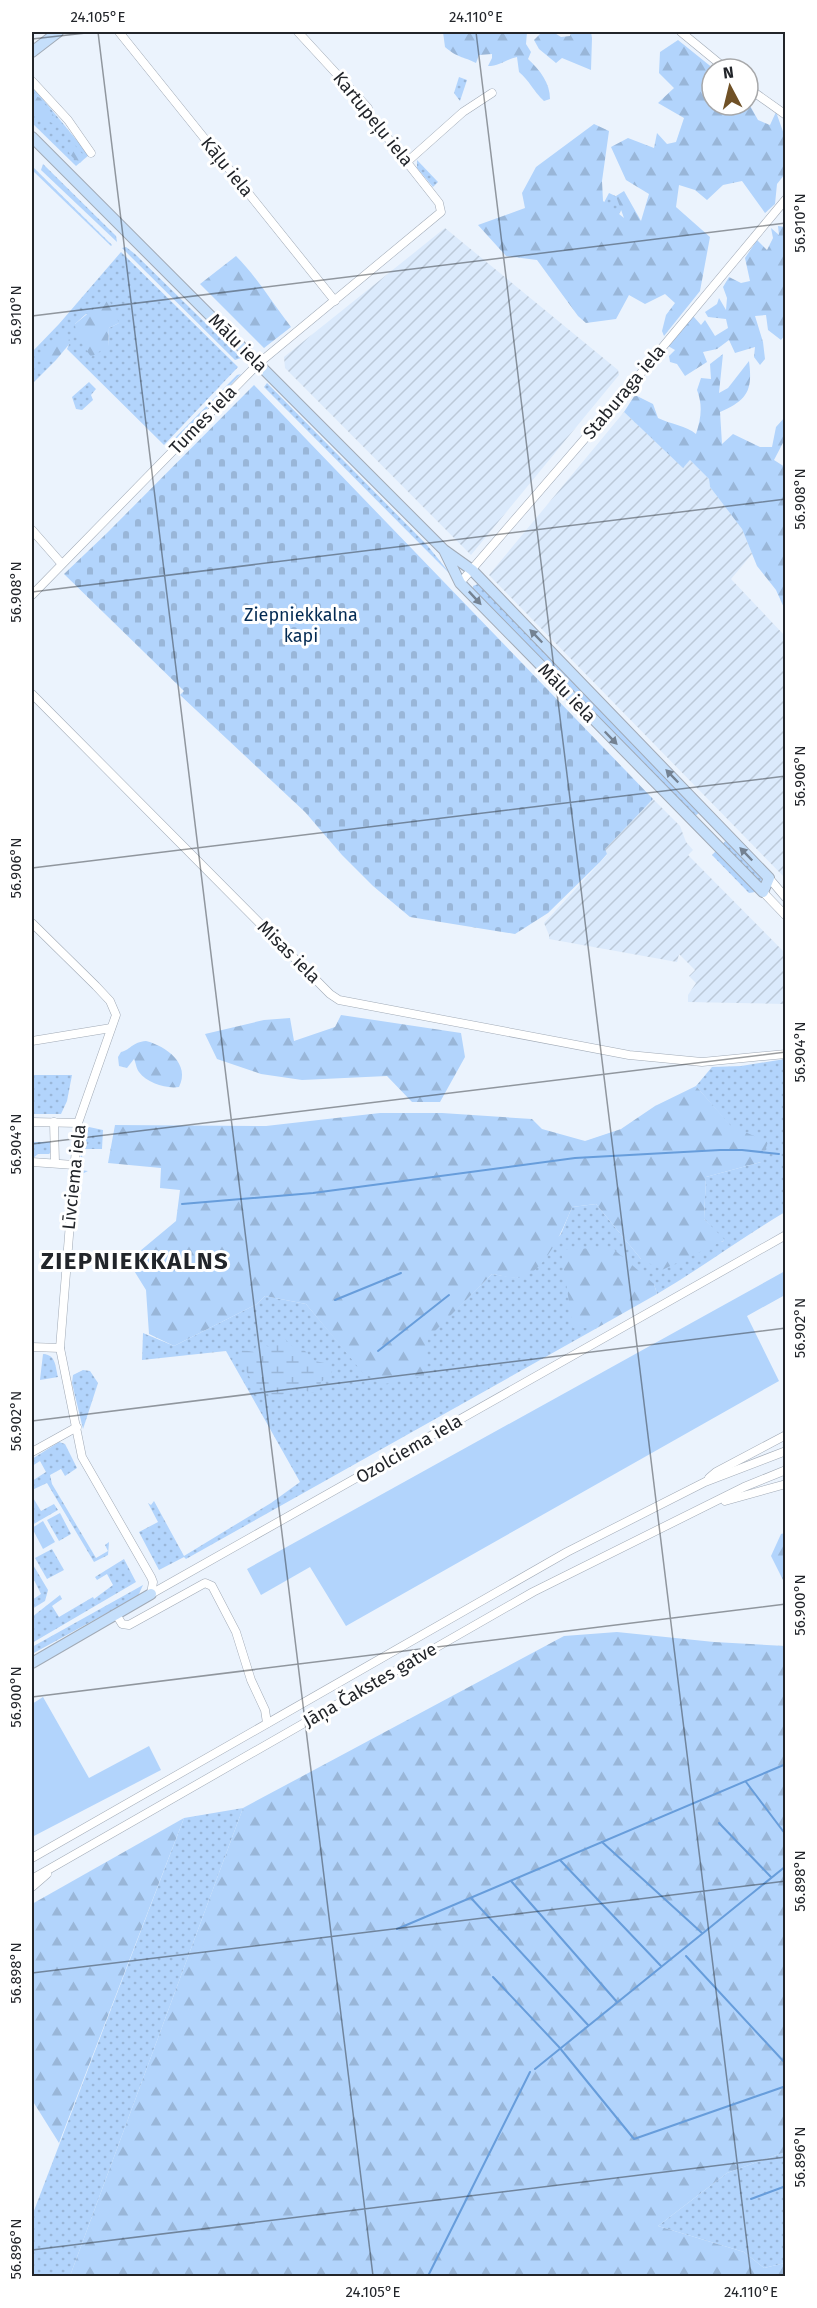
<svg xmlns="http://www.w3.org/2000/svg" width="817" height="2308" viewBox="0 0 817 2308" font-family="'Fira Sans',sans-serif">
	<defs>
		<pattern id="industrial-furrows" width="10" height="10" patternUnits="userSpaceOnUse" patternTransform="scale(1.5)"><rect width="10" height="10" fill="#dbeafc"/><path d="M-1 1l2-2M0 10L10 0M9 11l2-2" fill="none" stroke="#bcc9d8"/></pattern>
		<pattern id="grass-dots" width="8" height="8" patternUnits="userSpaceOnUse" patternTransform="scale(1.5)"><rect width="8" height="8" fill="#b2d4fc"/><path d="M2 2h.1M6 6h.1" fill="none" stroke="#99b6d8" stroke-width="1.8" stroke-linecap="round"/></pattern>
		<pattern id="forest-firs" width="22" height="20" patternUnits="userSpaceOnUse" patternTransform="scale(1.5)"><rect width="22" height="20" fill="#b2d4fc"/><path d="M5 1l3.5 6h-7zM16 11l3.5 6h-7z" fill="#99b6d8"/></pattern>
		<pattern id="wetland-marsh" width="20" height="14" patternUnits="userSpaceOnUse" patternTransform="scale(1.5)"><rect width="20" height="14" fill="#b2d4fc"/><path d="M1 5h8M5 5V1M11 12h8M15 12V8" fill="none" stroke="#99b6d8"/></pattern>
		<pattern id="cemetery-stones" width="16" height="16" patternUnits="userSpaceOnUse" patternTransform="scale(1.5)"><rect width="16" height="16" fill="#b2d4fc"/><path d="M2 7V4a2 2 0 0 1 4 0v3zM10 15v-3a2 2 0 0 1 4 0v3z" fill="#99b6d8"/></pattern>
	</defs>
	<rect width="100%" height="100%" fill="#ebf3fd"/>
	<g fill="url(#industrial-furrows)">
		<path d="M445 228 618 370 619 375 471 555 285 368 284 357Z"/>
		<path d="M624 412 683 467 690 460 709 479 710 487 742 529 752 554 731 579 785 636V878L489 575Z"/>
		<path d="M653 799 680 826 686 842 693 850 688 855 785 953V1004L688 1002V995L696 983 689 976 695 970 679 954 677 962 549 939V935L544 923 607 855 604 849Z"/>
	</g>
	<g fill="url(#grass-dots)" fill-rule="evenodd">
		<path d="M459 77 467 80 460 101 454 93Z"/>
		<path d="M32 86 89 155 76 166 32 123Z"/>
		<path d="M417 160 438 182 433 187 417 168Z"/>
		<path d="M43 164 116 236 117 242 41 170Z"/>
		<path d="M32 166 112 245 111 246 32 170Z"/>
		<path d="M609 193 626 201 604 243 588 233Z"/>
		<path d="M126 247 135 254 241 358 235 360 122 248Z"/>
		<path d="M121 252 238 367 164 445 67 349 70 342 43 360H56L32 384V352L59 324ZM86 314 119 323 109 328 108 346 75 324Z"/>
		<path d="M241 374 172 445 171 442 237 375Z"/>
		<path d="M89 382 96 389 91 395 93 400 82 410 76 409 72 397Z"/>
		<path d="M267 383 427 545 452 576 264 387Z"/>
		<path d="M478 584 700 812 694 817 473 590V586Z"/>
		<path d="M727 839 763 880 762 883H760L722 845Z"/>
		<path d="M716 851 756 891 755 892 749 893 712 855Z"/>
		<path d="M785 1059V1212C742 1238 701 1268 657 1294L654 1284 573 1328H597L186 1559 184 1557 159 1570 139 1532 158 1522 148 1503 151 1505 154 1501 184 1556 271 1503 300 1482 226 1351 142 1360 143 1333 174 1346 257 1304 265 1296 306 1304 364 1373 427 1338 492 1274 517 1278 561 1234 572 1207 596 1204 641 1259 724 1241 704 1219 706 1177 761 1162 696 1086 712 1067 741 1066Z"/>
		<path d="M32 1075H72L67 1101 61 1114H32Z"/>
		<path d="M89 1127 103 1130 102 1149H83L81 1170 88 1171 82 1174 79 1169 84 1130Z"/>
		<path d="M32 1142H52V1151L49 1154H38L32 1159Z"/>
		<path d="M43 1354C56 1355 55 1365 58 1377L40 1380Z"/>
		<path d="M83 1370 90 1371 98 1383 83 1429 72 1383 73 1375Z"/>
		<path d="M59 1442 65 1444 77 1468 65 1476 61 1469 50 1475 52 1484 96 1558 108 1551 105 1545 109 1542 108 1555 94 1562 47 1483 32 1490V1481L46 1472 40 1461 32 1466V1459Z"/>
		<path d="M32 1496 41 1511 54 1504 58 1510 32 1525Z"/>
		<path d="M60 1513 71 1534 59 1541 47 1520Z"/>
		<path d="M52 1549 64 1570 47 1579 35 1558Z"/>
		<path d="M124 1559 136 1582 32 1643V1617L60 1595 62 1599 52 1606 59 1617 93 1597 94 1599 113 1585 107 1574 97 1580 95 1577Z"/>
		<path d="M32 1563 48 1590 45 1601 32 1609V1600L41 1594 32 1576Z"/>
		<path d="M143 1585 138 1596 32 1654V1647Z"/>
		<path d="M243 1808 70 2276H32V2216L184 1818Z"/>
		<path d="M785 2152V2263L764 2268 744 2252 658 2226 727 2173Z"/>
	</g>
	<g fill="url(#forest-firs)">
		<path d="M443 32H527L526 44 531 52 528 59C540 70 550 83 550 99L544 101C534 92 529 80 519 72L517 57C507 59 499 66 488 66L492 58V54L479 55 476 63C462 56 458 58 445 47Z"/>
		<path d="M542 32H553L561 37 570 36 571 32H591L592 38 591 70 562 58 556 63 539 49 534 40Z"/>
		<path d="M678 40 714 69 712 105H748V102L758 120 770 125 776 112 785 137V174L777 184 775 204 765 213 742 181 723 185 707 200 695 190 679 185 676 207 710 237 700 291 664 336 662 331 666 315 675 303 665 294 645 304 629 295 616 319 586 323 578 316 537 260 506 256 478 225 525 208 522 193 536 167 594 124 609 131 602 181 603 201 624 218 616 196 624 191 641 221 649 194 626 180 611 147 628 138 654 148 657 133 667 144 676 142 684 118 658 103 674 88 659 73 660 52Z"/>
		<path d="M33 95 40 98 57 120 56 125 32 113Z"/>
		<path d="M72 142 85 157 80 163C73 158 66 153 67 144Z"/>
		<path d="M778 226 785 227V335L781 340 768 330 766 315 755 316 763 342 765 359 760 365 754 357 755 347 735 353 729 340 717 349 703 352 707 362 685 376 677 364 670 362 669 356 675 350 668 346 693 316 701 325 705 320 715 336 728 328 726 319 708 317 705 312 717 304 719 298 726 310 727 298 723 287 729 277 741 283 750 281 745 258 757 240 767 250 773 238 771 228 779 235Z"/>
		<path d="M236 256C257 277 273 304 291 327L264 348 200 284Z"/>
		<path d="M108 297 119 323 109 328 108 346 91 357 76 334 75 324Z"/>
		<path d="M65 333 71 342 56 360H43V348Z"/>
		<path d="M723 354 719 393 728 388 749 361C753 391 747 400 720 412L722 444 733 434 760 447H772L776 427 785 417V439L774 460 785 467V610L776 590 757 566 742 529 710 487 709 479 690 460 683 468 624 412 635 395 653 404 658 418C670 424 687 426 696 434 701 418 703 406 697 390L701 378 711 379 710 364Z"/>
		<path d="M341 1015 461 1033 465 1057 440 1102H412L387 1076 302 1080 261 1074 217 1059 205 1034 264 1020 290 1018 294 1041 335 1027Z"/>
		<path d="M146 1041C166 1046 191 1064 179 1087 166 1089 147 1083 139 1072 136 1068 136 1063 134 1059L127 1068 119 1066 118 1057 121 1052C132 1049 132 1042 146 1041Z"/>
		<path d="M696 1086 731 1126 768 1142 761 1162 706 1177 704 1219 725 1240 662 1270 641 1259 596 1204 572 1207C563 1229 544 1277 516 1278 508 1278 500 1275 492 1274L428 1338 424 1376 385 1384 363 1373 306 1304 265 1296 257 1304 174 1346 149 1334 146 1290 128 1261 176 1221 180 1190 160 1188 161 1168 108 1163 115 1125 266 1126 380 1113H442L532 1119 542 1129 585 1141 621 1129 655 1106Z"/>
		<path d="M611 1247 654 1284 657 1294 597 1328H573L561 1250Z"/>
		<path d="M785 1533V1584L771 1556 781 1534Z"/>
		<path d="M617 1632 714 1642 785 1646V2152L727 2173 658 2226 744 2252 764 2268 785 2263V2276H70L243 1808 564 1636Z"/>
		<path d="M184 1818 59 2143 32 2100V1904Z"/>
	</g>
	<path fill="url(#wetland-marsh)" d="M285 1339 292 1346 303 1349 315 1361 329 1364 333 1370 329 1376 321 1382 318 1394 295 1388 273 1400 262 1386 254 1385 240 1360 242 1350 254 1352 257 1344 271 1347 279 1340Z"/>
	<path fill="url(#cemetery-stones)" d="M254 385 653 799 605 849 607 854 600 862 548 913 515 934 410 917 373 886 342 855 305 812 180 695 184 691 64 574 107 533Z"/>
	<g fill="#b2d4fc">
		<path d="M785 1271V1295L747 1316 779 1381 346 1626 310 1567 261 1595 247 1569Z"/>
		<path d="M43 1521 55 1542 43 1549 32 1528Z"/>
		<path d="M43 1697 89 1778 149 1746 161 1770 32 1837V1704Z"/>
	</g>
	<g fill="none" stroke-linecap="round" stroke-linejoin="round">
		<g stroke="#679ddb" stroke-width="2">
			<path d="M182 1204 313 1193 575 1158 720 1150H742L779 1154"/>
			<path d="M335 1300 401 1273"/>
			<path d="M378 1351 449 1295"/>
			<path d="M746 1782 786 1835"/>
			<path d="M719 1823 771 1877"/>
			<path d="M602 1842 702 1933"/>
			<path d="M560 1860 661 1966"/>
			<path d="M511 1881 617 2002"/>
			<path d="M471 1898 588 2025"/>
			<path d="M397 1929 786 1764"/>
			<path d="M686 1956 786 2064"/>
			<path d="M493 1977 559 2047 634 2139 786 2086"/>
			<path d="M535 2069 786 1866"/>
			<path d="M751 2199 786 2186"/>
			<path d="M428 2276 530 2072"/>
		</g>
		<defs>
			<g id="street">
				<path d="M119 32 335 301"/>
				<path d="M681 32 726 69"/>
				<path d="M32 81 68 120 91 153"/>
				<path d="M748 88 786 115"/>
				<path d="M408 161 463 112 492 93"/>
				<path d="M32 530 61 563"/>
				<path d="M460 583 626 391 786 199"/>
				<path d="M32 595 259 363 441 212 439 203 368 113V108L298 32"/>
				<path d="M32 694 330 994 339 1000 629 1055 702 1062 786 1054"/>
				<path d="M769 878 786 898"/>
				<path d="M763 892 786 916"/>
				<path d="M32 923 96 986 110 1001 116 1015 78 1123 60 1348 82 1457 151 1577 153 1582 151 1594"/>
				<path d="M32 1041 111 1028"/>
				<path d="M32 1122 78 1123"/>
				<path d="M54 1122 55 1163"/>
				<path d="M32 1162 74 1165"/>
				<path d="M32 1347 60 1348"/>
				<path d="M32 1452 77 1427"/>
				<path d="M709 1478 716 1472 786 1435"/>
				<path d="M725 1501 786 1484"/>
				<path d="M151 1594 786 1235"/>
				<path d="M116 1614 122 1624 129 1625 205 1583 212 1586 236 1632 251 1680 265 1710 267 1723"/>
				<path d="M32 1858 567 1552 705 1482 786 1451"/>
				<path d="M32 1879 533 1592 744 1487 786 1470"/>
				<path d="M32 1887 47 1874"/>
			</g>
			<g id="secondary">
				<path d="M32 52 58 32"/>
				<path d="M32 137 444 550 472 570 769 878 763 892 460 583 444 550"/>
				<path d="M32 1663 151 1594"/>
			</g>
		</defs>
		<use href="#street" stroke="#a1aab6" stroke-width="9"/>
		<use href="#secondary" stroke="#a1aab6" stroke-width="12"/>
		<use href="#street" stroke="#fff" stroke-width="8"/>
		<use href="#secondary" stroke="#c5dffb" stroke-width="10"/>
	</g>
	<defs><path id="oneway-solid" d="M-6-.8H1V-3.2L6.5 0L1 3.2V.8H-6Z" transform="scale(1.5)"/></defs>
	<g fill="#748292">
		<use href="#oneway-solid" transform="translate(475 598) rotate(47)"/>
		<use href="#oneway-solid" transform="translate(536 636) rotate(-134)"/>
		<use href="#oneway-solid" transform="translate(611 738) rotate(46)"/>
		<use href="#oneway-solid" transform="translate(672 776) rotate(-134)"/>
		<use href="#oneway-solid" transform="translate(746 854) rotate(-134)"/>
	</g>
	<path fill="none" stroke="#22252a" stroke-width="1.5" stroke-opacity="0.45" d="M98 32 373 2276M476 32 751 2276M32 39 95 32M32 316 786 223M32 592 786 499M32 868 786 776M32 1144 786 1052M32 1421 786 1328M32 1697 786 1604M32 1973 786 1881M32 2250 786 2157"/>
	<g text-anchor="middle" dominant-baseline="central" stroke-width="6" stroke-linejoin="round" paint-order="stroke">
		<g font-size="18" fill="#22252a" stroke="#fff">
			<text transform="translate(373 119) rotate(51)">Kartupeļu iela</text>
			<text transform="translate(227 167) rotate(51)">Kāļu iela</text>
			<text transform="translate(238 343) rotate(45)">Mālu iela</text>
			<text transform="translate(624 392) rotate(-50)">Staburaga iela</text>
			<text transform="translate(203 420) rotate(-46)">Tumes iela</text>
			<text transform="translate(567 693) rotate(46)">Mālu iela</text>
			<text transform="translate(289 952) rotate(45)">Misas iela</text>
			<text transform="translate(74 1177) rotate(-84)">Līvciema iela</text>
			<text transform="translate(409 1449) rotate(-30)">Ozolciema iela</text>
			<text transform="translate(370 1685) rotate(-30)">Jāņa Čakstes gatve</text>
		</g>
		<g font-size="18" fill="#032a52" stroke="#fff">
			<text x="301" y="615">Ziepniekkalna<tspan x="301" dy="21">kapi</tspan></text>
		</g>
		<g font-size="24" font-weight="bold" letter-spacing="1.5" fill="#22252a" stroke="#fff">
			<text x="135" y="1261">ZIEPNIEKKALNS</text>
		</g>
	</g>
	<rect width="817" height="2308" fill="none" stroke="#ffffff" stroke-width="66"/>
	<g transform="translate(730 87) rotate(353)"><circle r="28" fill="#ffffff" stroke="#a7a8aa" stroke-width="1.5"/>
	<path d="M0-4.5L10 22L0 15L-10 22Z" fill="#705126"/>
	<text y="-9" font-size="16" font-weight="bold" text-anchor="middle" fill="#22252a">N</text>
	</g>
	<rect x="33" y="33" width="751" height="2242" fill="none" stroke="#22252a" stroke-width="2"/>
	<g font-size="15" text-anchor="middle" fill="#22252a">
		<text x="98" y="22">24.105°E</text>
		<text x="476" y="22">24.110°E</text>
		<text transform="translate(800 223) rotate(-90)" y="5">56.910°N</text>
		<text transform="translate(16 315) rotate(-90)" y="5">56.910°N</text>
		<text transform="translate(800 499) rotate(-90)" y="5">56.908°N</text>
		<text transform="translate(16 592) rotate(-90)" y="5">56.908°N</text>
		<text transform="translate(800 776) rotate(-90)" y="5">56.906°N</text>
		<text transform="translate(16 868) rotate(-90)" y="5">56.906°N</text>
		<text transform="translate(800 1052) rotate(-90)" y="5">56.904°N</text>
		<text transform="translate(16 1144) rotate(-90)" y="5">56.904°N</text>
		<text transform="translate(800 1328) rotate(-90)" y="5">56.902°N</text>
		<text transform="translate(16 1421) rotate(-90)" y="5">56.902°N</text>
		<text transform="translate(800 1605) rotate(-90)" y="5">56.900°N</text>
		<text transform="translate(16 1697) rotate(-90)" y="5">56.900°N</text>
		<text transform="translate(800 1881) rotate(-90)" y="5">56.898°N</text>
		<text transform="translate(16 1973) rotate(-90)" y="5">56.898°N</text>
		<text transform="translate(800 2157) rotate(-90)" y="5">56.896°N</text>
		<text transform="translate(16 2249) rotate(-90)" y="5">56.896°N</text>
		<text x="373" y="2297">24.105°E</text>
		<text x="751" y="2297">24.110°E</text>
	</g>
</svg>
